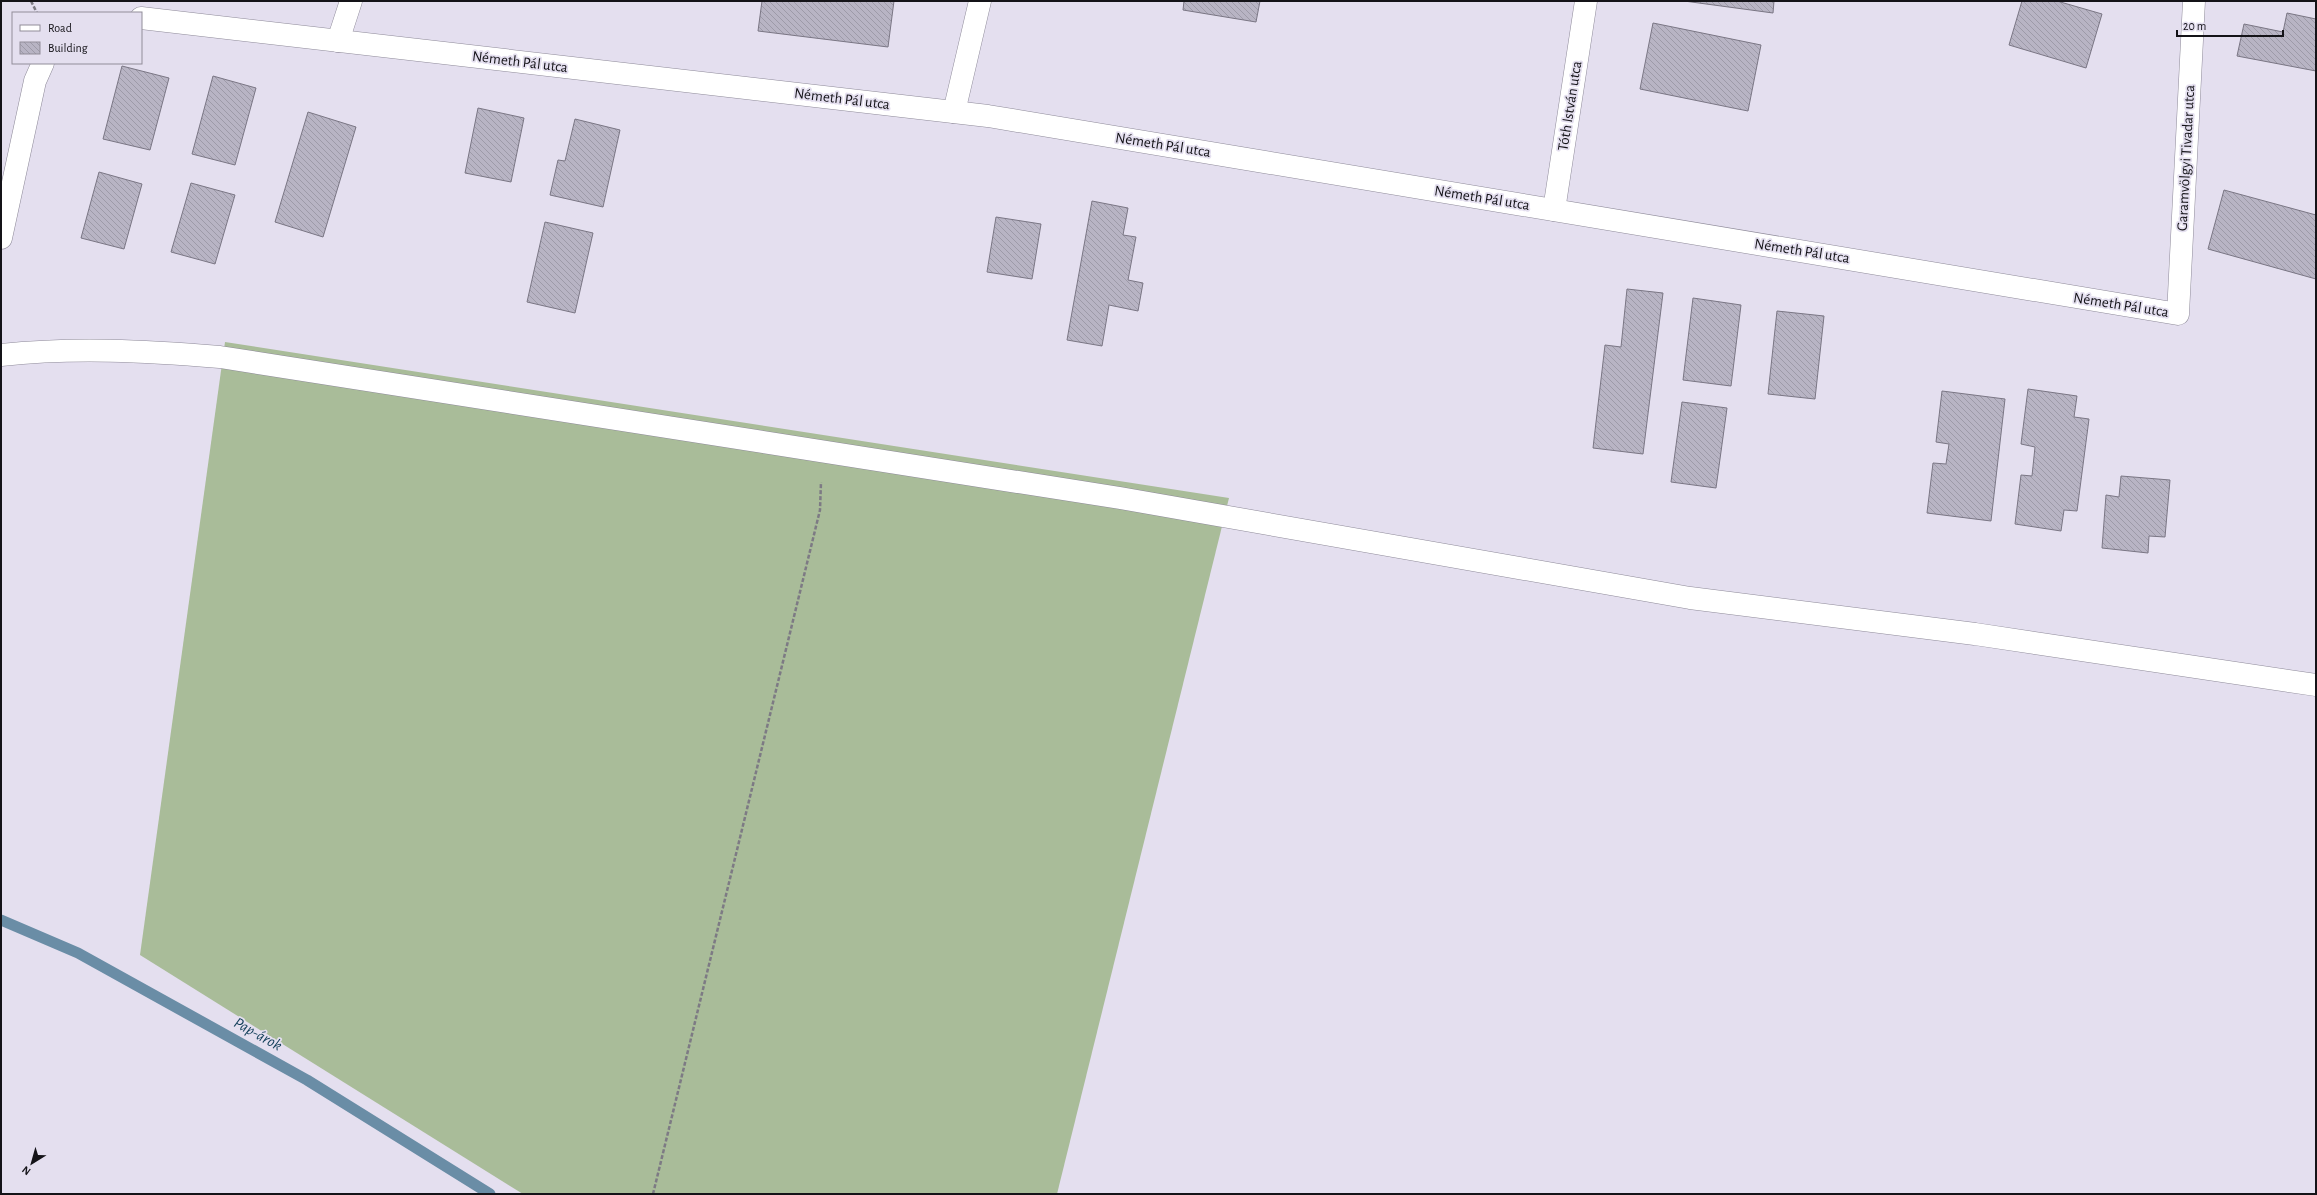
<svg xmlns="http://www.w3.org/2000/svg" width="2317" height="1195" viewBox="0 0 2317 1195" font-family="'Alegreya Sans',sans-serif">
	<defs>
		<pattern id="building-back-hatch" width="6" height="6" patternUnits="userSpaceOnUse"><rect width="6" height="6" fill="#b8b4c4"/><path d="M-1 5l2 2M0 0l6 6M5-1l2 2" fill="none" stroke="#9d9aa8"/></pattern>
	</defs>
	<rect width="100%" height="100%" fill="#e4dfef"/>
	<path fill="#a9bc99" d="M225 342 1229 498 1057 1194H523L140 955Z"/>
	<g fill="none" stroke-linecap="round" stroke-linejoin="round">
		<path stroke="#6a8da6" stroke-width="11" d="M1 920 78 953 307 1080 490 1194"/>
	</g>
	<g fill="url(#building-back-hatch)" stroke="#7a7684">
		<path d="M762 1H894L888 47 758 31Z"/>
		<path d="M1184 1H1260L1256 22 1183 10Z"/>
		<path d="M1684 1H1774L1773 13Z"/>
		<path d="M2022 1H2057L2102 14 2086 68 2009 45Z"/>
		<path d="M2287 13 2316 19V71L2237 56 2244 24 2283 32Z"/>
		<path d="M1653 23 1761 45 1748 111 1640 89Z"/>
		<path d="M122 66 169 78 150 150 103 139Z"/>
		<path d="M213 76 256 88 235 165 192 154Z"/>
		<path d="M478 108 524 118 511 182 465 173Z"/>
		<path d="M308 112 356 127 323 237 275 222Z"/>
		<path d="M575 119 620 130 603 207 550 195 558 160 565 161Z"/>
		<path d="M99 172 142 184 124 249 81 238Z"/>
		<path d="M191 183 235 195 215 264 171 252Z"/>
		<path d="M2224 190 2316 215V279L2208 249Z"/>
		<path d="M1092 201 1128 208 1123 235 1136 237 1128 280 1143 283 1138 311 1109 305 1102 346 1067 340Z"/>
		<path d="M996 217 1041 224 1032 279 987 272Z"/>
		<path d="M545 222 593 233 575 313 527 302Z"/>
		<path d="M1627 289 1663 293 1643 454 1593 448 1605 345 1621 347Z"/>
		<path d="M1693 298 1741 305 1731 386 1683 380Z"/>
		<path d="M1777 311 1824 316 1815 399 1768 394Z"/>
		<path d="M2028 389 2077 396 2074 417 2089 419 2077 511 2064 510 2061 531 2015 524 2021 475 2032 476 2035 447 2021 444Z"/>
		<path d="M1942 391 2005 399 1991 521 1927 513 1933 463 1946 464 1949 444 1936 442Z"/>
		<path d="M1682 402 1727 408 1716 488 1671 482Z"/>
		<path d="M2121 476 2170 480 2165 537 2149 536 2148 553 2102 548 2106 495 2119 497Z"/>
	</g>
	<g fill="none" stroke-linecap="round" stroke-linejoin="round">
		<defs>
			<g id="minor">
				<path d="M141 18 988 116 2178 314 2194 1"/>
				<path d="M338 41 351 1"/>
				<path d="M954 112 980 1"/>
				<path d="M1554 210 1586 1"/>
				<path d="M1 238 35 81 43 63"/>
			</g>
			<path id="secondary" d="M1 355C76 347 145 351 220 357L1120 498 1690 598 1975 634 2316 685"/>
		</defs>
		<use href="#minor" stroke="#8e8a99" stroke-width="23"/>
		<use href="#secondary" stroke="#8e8a99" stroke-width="23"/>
		<g stroke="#7d7a84" stroke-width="2.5" stroke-dasharray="4 2" stroke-linecap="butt">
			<path d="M31 1 37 13"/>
			<path d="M653 1194 820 510 821 482"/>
		</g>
		<use href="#minor" stroke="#fff" stroke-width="22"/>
		<use href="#secondary" stroke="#fff" stroke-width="22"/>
	</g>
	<g text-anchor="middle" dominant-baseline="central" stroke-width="3.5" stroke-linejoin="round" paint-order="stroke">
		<g font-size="15" fill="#141318" stroke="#e4dfef">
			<text transform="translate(520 62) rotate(7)">Németh Pál utca</text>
			<text transform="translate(842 99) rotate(7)">Németh Pál utca</text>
			<text transform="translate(1570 106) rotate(-81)">Tóth István utca</text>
			<text transform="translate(1163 145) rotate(9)">Németh Pál utca</text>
			<text transform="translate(2186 158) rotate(-87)">Garamvölgyi Tivadar utca</text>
			<text transform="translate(1482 198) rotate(9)">Németh Pál utca</text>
			<text transform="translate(1802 251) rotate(9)">Németh Pál utca</text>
			<text transform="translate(2121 305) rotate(9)">Németh Pál utca</text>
		</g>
		<g font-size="16" font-style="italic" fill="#103d58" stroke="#e4dfef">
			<text transform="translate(258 1034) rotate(29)">Pap-árok</text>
		</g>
	</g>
	<rect width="2317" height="1195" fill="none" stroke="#141318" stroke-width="4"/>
	<rect x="12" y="12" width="130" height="52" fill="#e4dfef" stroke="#918d99"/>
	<rect x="20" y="25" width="20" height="6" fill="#ffffff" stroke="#918d99"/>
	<text x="48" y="32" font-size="12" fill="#141318">Road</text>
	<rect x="20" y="42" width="20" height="12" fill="url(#building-back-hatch)" stroke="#918d99"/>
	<text x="48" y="52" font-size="12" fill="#141318">Building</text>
	<g transform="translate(32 1163) rotate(217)" stroke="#e4dfef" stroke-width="3" paint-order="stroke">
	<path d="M0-3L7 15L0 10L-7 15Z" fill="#141318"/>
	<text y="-6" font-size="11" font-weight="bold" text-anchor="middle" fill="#141318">N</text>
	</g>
	<path d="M2177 30v6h106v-6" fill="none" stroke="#141318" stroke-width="2"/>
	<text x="2183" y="30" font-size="12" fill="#141318" stroke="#e4dfef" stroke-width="3" paint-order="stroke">20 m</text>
</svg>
